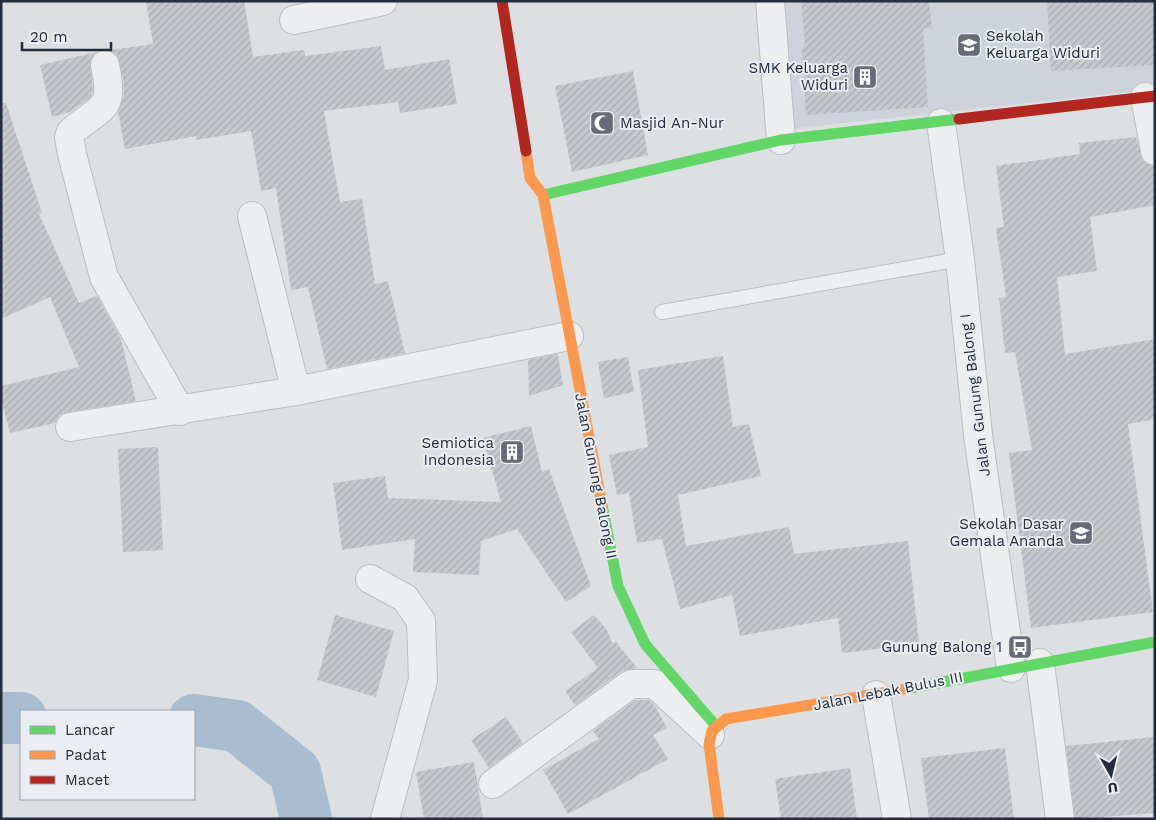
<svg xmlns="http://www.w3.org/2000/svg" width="1156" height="820" viewBox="0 0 1156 820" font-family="'Work Sans',sans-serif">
	<defs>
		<pattern id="building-hatch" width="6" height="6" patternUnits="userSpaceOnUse" patternTransform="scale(1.25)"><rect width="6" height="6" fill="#c5c8cc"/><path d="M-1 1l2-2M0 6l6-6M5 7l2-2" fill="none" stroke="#a9acb0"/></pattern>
	</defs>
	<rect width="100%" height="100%" fill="#dde0e3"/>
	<path fill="#ced3db" d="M781 1H1155V89L790 129Z"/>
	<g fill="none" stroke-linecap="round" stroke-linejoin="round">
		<g stroke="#a8bcd2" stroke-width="52">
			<path d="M1 718H21"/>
			<path d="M194 720 237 726 295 772 306 819"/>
		</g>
	</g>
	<g fill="url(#building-hatch)">
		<path d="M146 1H244L253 57 304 50 305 56 381 46 385 70 449 59 457 104 400 113 398 102 324 111 340 202 362 199 375 284 388 281 405 353 327 369 308 287 291 290 276 188 261 191 251 131 196 140V136L125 149 118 112 124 94 123 78 117 55 110 50 153 44Z"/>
		<path d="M801 1H929L932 28 923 29 928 107 806 115 802 47 805 46Z"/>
		<path d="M1047 1H1155V65L1051 71Z"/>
		<path d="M97 52 90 60 93 91 91 97 70 112 52 117 40 65Z"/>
		<path d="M633 71 648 155 572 172 555 86Z"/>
		<path d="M1 103H6L42 213 39 214 79 303 97 296 121 339 136 401 68 412 60 415 55 423 10 433 1 399V386L79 367 50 297 1 319Z"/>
		<path d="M1136 137 1143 161 1155 166V205L1090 217 1097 271 1057 277 1065 354 1155 339V419L1128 424 1153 612 1031 628 1009 453 1032 450 1015 352 1005 353 999 298 1006 297 996 228 1004 227 996 166 1080 154 1079 143Z"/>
		<path d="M558 354 563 385 529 396 528 360Z"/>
		<path d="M723 356 733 427 749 424 761 476 678 495 686 546 789 527 794 554 908 541 919 644 842 653 838 618 740 636 732 595 680 609 662 539 637 543 629 493 617 495 609 455 648 447 638 370Z"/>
		<path d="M628 357 634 392 604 398 598 362Z"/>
		<path d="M531 426 542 472 549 469 591 586 566 602 517 529 481 541 479 575 413 572 415 539 342 550 333 483 385 476 388 498 501 502 483 438Z"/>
		<path d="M158 447 163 550 123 552 118 449Z"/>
		<path d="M335 615 394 631 376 697 317 680Z"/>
		<path d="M594 615 607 630 612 643 616 642 637 668 622 671 575 705 565 691 598 668 571 632Z"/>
		<path d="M636 700H649L655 706 667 728 653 735 668 759 568 814 543 770 599 739 593 731Z"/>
		<path d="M506 717 523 743 489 768 471 740Z"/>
		<path d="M1155 737V813L1075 819 1066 746Z"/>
		<path d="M1005 748 1014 819H929L921 758Z"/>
		<path d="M474 762 483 819H424L416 772Z"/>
		<path d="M850 768 857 819H781L775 779Z"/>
	</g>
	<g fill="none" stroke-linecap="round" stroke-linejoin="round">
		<defs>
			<path id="lane" d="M662 312 960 259"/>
			<g id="street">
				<path d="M770 1 781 140"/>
				<path d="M294 20 383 1"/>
				<path d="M105 65C115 112 102 105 71 132L69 137 72 154 104 277 180 411"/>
				<path d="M1145 97 1155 151"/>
				<path d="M941 123 960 259 978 435 1011 668"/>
				<path d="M252 216 296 391"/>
				<path d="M70 427 296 391 569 336"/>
				<path d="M370 579 405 598 421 621 423 680 385 819"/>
				<path d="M1040 663 1060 819"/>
				<path d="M876 695 897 819"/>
				<path d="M493 784 631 684H655L710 735"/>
			</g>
		</defs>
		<use href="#lane" stroke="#bbbec1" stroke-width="16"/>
		<use href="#street" stroke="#bbbec1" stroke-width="30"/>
		<use href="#lane" stroke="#edeef0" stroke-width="14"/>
		<use href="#street" stroke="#edeef0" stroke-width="28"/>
		<g stroke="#63d668" stroke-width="11">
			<path d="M543 195 781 140 959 119"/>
			<path d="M602 505 618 586 645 644 716 726"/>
			<path d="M911 688 1155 642"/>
		</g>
		<g stroke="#ff974d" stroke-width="11">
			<path d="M526 151 530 178 543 195 602 505"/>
			<path d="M719 819 709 744 712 731 726 719 911 688"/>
		</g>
		<g stroke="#b3261e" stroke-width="11">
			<path d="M502 1 526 151"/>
			<path d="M959 119 1155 96"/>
		</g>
	</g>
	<defs>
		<symbol id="school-square" viewBox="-11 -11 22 22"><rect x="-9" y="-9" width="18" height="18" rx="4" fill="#656c77" stroke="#eaeef4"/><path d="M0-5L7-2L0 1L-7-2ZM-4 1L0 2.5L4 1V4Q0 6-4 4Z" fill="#fff"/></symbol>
		<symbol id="building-square" viewBox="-11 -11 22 22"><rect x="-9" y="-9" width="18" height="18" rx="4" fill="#656c77" stroke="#eaeef4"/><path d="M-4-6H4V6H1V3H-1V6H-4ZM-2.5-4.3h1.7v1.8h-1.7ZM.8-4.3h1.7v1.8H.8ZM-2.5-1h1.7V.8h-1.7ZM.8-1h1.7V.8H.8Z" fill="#fff"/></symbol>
		<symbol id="mosque-square" viewBox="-11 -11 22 22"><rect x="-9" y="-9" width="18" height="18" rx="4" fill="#656c77" stroke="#eaeef4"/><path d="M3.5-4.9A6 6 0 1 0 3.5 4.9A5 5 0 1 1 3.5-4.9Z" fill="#fff"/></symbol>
		<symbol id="bus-square" viewBox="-11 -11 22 22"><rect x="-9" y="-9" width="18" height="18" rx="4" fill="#656c77" stroke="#eaeef4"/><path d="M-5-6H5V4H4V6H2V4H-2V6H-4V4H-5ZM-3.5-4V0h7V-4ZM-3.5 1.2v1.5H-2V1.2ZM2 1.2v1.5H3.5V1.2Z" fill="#fff"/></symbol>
	</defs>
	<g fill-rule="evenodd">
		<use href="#school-square" x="955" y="31" width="28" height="28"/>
		<use href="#building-square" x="851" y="63" width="28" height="28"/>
		<use href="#mosque-square" x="588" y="109" width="28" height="28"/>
		<use href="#building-square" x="498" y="438" width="28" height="28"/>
		<use href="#school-square" x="1067" y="519" width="28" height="28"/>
		<use href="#bus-square" x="1006" y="633" width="28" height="28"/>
	</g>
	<g text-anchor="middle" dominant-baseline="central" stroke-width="4" stroke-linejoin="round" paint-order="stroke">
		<g font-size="15" fill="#242d3d" stroke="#eaeef4" text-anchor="end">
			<text x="986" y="36" text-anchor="start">Sekolah<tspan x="986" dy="17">Keluarga Widuri</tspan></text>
			<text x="848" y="68">SMK Keluarga<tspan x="848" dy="17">Widuri</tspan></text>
			<text x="620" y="123" text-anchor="start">Masjid An-Nur</text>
			<text x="494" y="443">Semiotica<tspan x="494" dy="17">Indonesia</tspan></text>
			<text x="1064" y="524">Sekolah Dasar<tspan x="1064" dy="17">Gemala Ananda</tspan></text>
			<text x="1002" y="647">Gunung Balong 1</text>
		</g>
		<g font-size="15" fill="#242d3d" stroke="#eaeef4">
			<text transform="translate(975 395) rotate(-97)">Jalan Gunung Balong I</text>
			<text transform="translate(596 476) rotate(79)">Jalan Gunung Balong II</text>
			<text transform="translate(888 691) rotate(-11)">Jalan Lebak Bulus III</text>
		</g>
	</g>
	<rect width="1156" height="820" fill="none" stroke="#242d3d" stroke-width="5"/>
	<rect x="20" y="710" width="175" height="90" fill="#eaeef4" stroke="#9ba1ab"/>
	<rect x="30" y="726" width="25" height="8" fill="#63d668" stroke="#9ba1ab"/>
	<text x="65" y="735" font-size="15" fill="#242d3d">Lancar</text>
	<rect x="30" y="751" width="25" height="8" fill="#ff974d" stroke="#9ba1ab"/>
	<text x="65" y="760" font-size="15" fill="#242d3d">Padat</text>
	<rect x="30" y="776" width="25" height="8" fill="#b3261e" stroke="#9ba1ab"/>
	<text x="65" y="785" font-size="15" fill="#242d3d">Macet</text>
	<g transform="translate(1111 775) rotate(172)" stroke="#eaeef4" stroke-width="4" paint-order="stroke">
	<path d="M0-4L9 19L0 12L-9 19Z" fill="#242d3d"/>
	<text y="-8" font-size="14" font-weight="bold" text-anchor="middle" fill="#242d3d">U</text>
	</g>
	<path d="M22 42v8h89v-8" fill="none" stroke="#242d3d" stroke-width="2.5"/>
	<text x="30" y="42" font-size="15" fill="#242d3d" stroke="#eaeef4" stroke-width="4" paint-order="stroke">20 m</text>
</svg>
